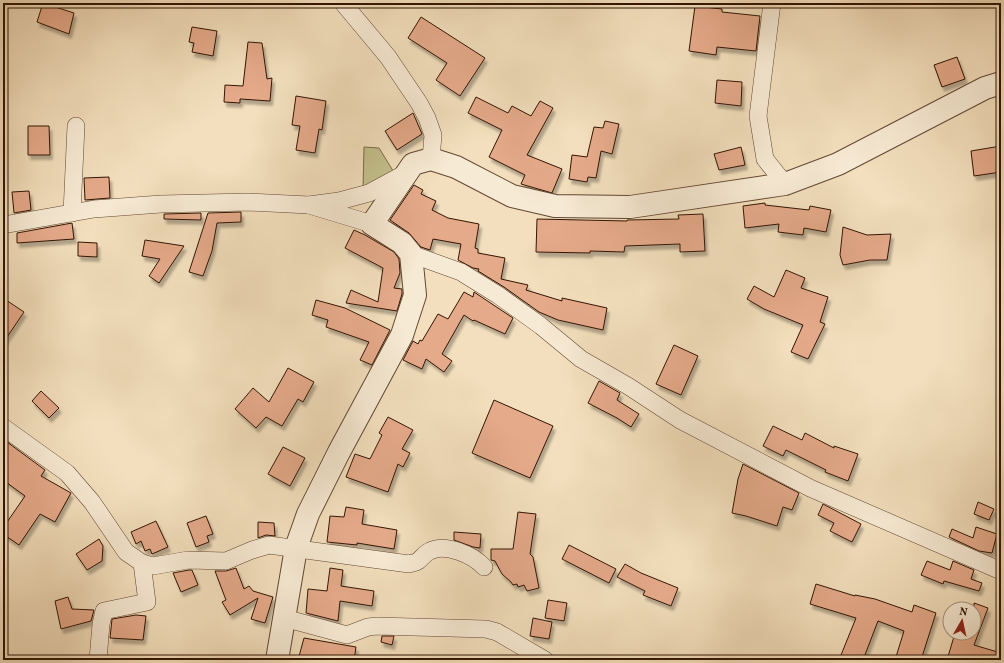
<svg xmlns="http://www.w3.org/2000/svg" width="1004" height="663" viewBox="0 0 1004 663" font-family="Vollkorn,serif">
	<defs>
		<filter id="shadow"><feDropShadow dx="2.5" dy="4.5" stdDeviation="1" flood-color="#0004"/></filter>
	</defs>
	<rect width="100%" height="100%" fill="#f3dfbd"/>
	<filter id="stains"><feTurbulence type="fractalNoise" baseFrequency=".005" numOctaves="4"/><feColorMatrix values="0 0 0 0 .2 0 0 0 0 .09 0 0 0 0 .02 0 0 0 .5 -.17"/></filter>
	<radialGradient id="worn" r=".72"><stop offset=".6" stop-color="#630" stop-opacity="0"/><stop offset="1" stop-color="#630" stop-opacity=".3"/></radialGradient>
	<path fill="#c3c08c" stroke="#7a6a48" d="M364 147 379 148 395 174 363 189Z"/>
	<g fill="#e5aa8a" stroke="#321403" filter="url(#shadow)">
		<path d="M43 3 74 13 69 34 37 22Z"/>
		<path d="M695 6 722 9V12L760 16 756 51 717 47 716 55 689 51Z"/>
		<path d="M421 17 485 58 460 96 436 80 447 63 408 38Z"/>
		<path d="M192 27 217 31 213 56 192 52 194 43 189 42Z"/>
		<path d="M248 42 262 43 267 79 272 78 270 101 240 99V103L224 102 225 85 243 86Z"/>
		<path d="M957 57 965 79 942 87 934 65Z"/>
		<path d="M717 80 742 82 741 106 715 103Z"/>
		<path d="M296 96 326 101 322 130 319 129 315 153 296 150 300 126 292 125Z"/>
		<path d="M476 97 508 113 512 106 531 116 540 101 553 108 527 155 562 169 552 193 521 184 525 175 489 157 502 130 468 113Z"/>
		<path d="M413 113 422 134 397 150 385 131Z"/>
		<path d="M605 121 619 124 612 154 601 151 596 178 588 177 587 182 569 179 572 155 587 157 594 127 603 128Z"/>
		<path d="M28 126H49L50 155H28Z"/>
		<path d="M1001 146V172L974 176 971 151Z"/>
		<path d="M741 147 745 165 719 170 714 154Z"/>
		<path d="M109 177 110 198 85 200 84 178Z"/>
		<path d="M414 185 423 190 421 194 436 201 432 210 448 218 479 224 475 248 478 249V253L505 258 501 279 528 285 526 290 562 301V298L607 308 603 330 558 320 539 312 504 287 478 271 479 269 473 268 458 260 461 244 433 239 430 250 421 247 409 233 390 220Z"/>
		<path d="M29 191 31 210 14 213 12 192Z"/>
		<path d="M765 203V205L809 210 810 206 831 210 826 232 804 228 803 235 778 232 779 224 745 228 743 206Z"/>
		<path d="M241 212V222L217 223 212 251 203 276 189 272 208 213Z"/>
		<path d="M201 213V220L164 219V214Z"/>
		<path d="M703 214 705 251 680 252V244L625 246 624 252 590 251V253L536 252 537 219 627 221V220L679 219 678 215Z"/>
		<path d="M72 223 74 239 17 243V233Z"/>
		<path d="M843 227 867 235 891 234 887 260H870L843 265 840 255Z"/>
		<path d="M354 230 365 235 394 252 399 259 400 273 394 288 402 289V294L397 311 346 303 351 290 378 302 383 268 345 248Z"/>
		<path d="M145 240 184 246 159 283 149 276 160 259 142 256Z"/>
		<path d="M78 242 97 243V257L78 256Z"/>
		<path d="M786 270 805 278 801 288 828 297 820 322 825 324 808 359 791 352 803 325 764 309 747 299 754 286 774 297Z"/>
		<path d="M464 292 473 297 474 292 513 318 505 334 474 320 473 321 464 315 442 354 452 361 444 372 426 359 422 369 403 360 413 341 418 344 420 340 422 341 438 314 448 319Z"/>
		<path d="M3 298 24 312 3 343Z"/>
		<path d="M316 300 345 308 390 330 372 365 360 360 369 342 326 327 328 320 312 315Z"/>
		<path d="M674 345 698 356 681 395 656 384Z"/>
		<path d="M288 368 314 382 303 402 298 399 282 426 266 417 256 428 235 409 253 388 269 402Z"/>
		<path d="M599 381 620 393 617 400 639 414 631 427 617 418 588 403Z"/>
		<path d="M41 391 59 408 49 418 32 401Z"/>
		<path d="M494 400 553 426 530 478 472 453Z"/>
		<path d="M388 417 413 430 402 449 410 453 403 467 398 464 388 492 346 477 355 454 370 459 382 435 379 433Z"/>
		<path d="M773 426 802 440 805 433 834 448V446L858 454 848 481 825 472 826 470 786 450 783 456 763 446Z"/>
		<path d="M3 439 45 470 41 476 71 493 55 522 40 514 19 545 3 534V528L25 496 3 480Z"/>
		<path d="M283 447 305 458 290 486 268 474Z"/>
		<path d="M743 464 799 493 792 510 783 507 777 526 746 516 732 513 738 479Z"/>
		<path d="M978 502 994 509 989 520 974 514Z"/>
		<path d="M823 504 861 524 852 542 830 531 834 523 818 515Z"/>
		<path d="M346 507 364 510 362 524 397 530 394 549 357 543V545L327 542 330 516 344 517Z"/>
		<path d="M518 512 536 514 530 554 533 557 539 588 527 591 524 585 518 587 517 584 513 585 511 582 502 574 495 561 491 560V549H513Z"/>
		<path d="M206 516 213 534 207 536 209 542 196 547 187 523Z"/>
		<path d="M156 521 168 547 152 554 150 549 145 551 141 541 136 544 131 532Z"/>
		<path d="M258 522 274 523 275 536 266 535 258 538Z"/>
		<path d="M976 527 997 534 992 553 979 551 949 537 952 529 973 538Z"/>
		<path d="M454 532 481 534 480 548 473 547 454 540Z"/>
		<path d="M99 539 103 546 102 561 87 570 76 554Z"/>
		<path d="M569 545 616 569 609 583 562 559Z"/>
		<path d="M927 561 950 570 953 561 974 570 971 579 982 583 979 591 944 581 943 584 921 575Z"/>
		<path d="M625 564 641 573 678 588 671 606 643 595 645 591 617 577Z"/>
		<path d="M236 568 244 589 249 586 253 591 273 597 265 623 251 619 258 598 230 615 222 602 226 600 215 571H226Z"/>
		<path d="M330 568 343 570 341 586 374 591 372 606 340 601 338 621 306 613 308 589 327 591Z"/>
		<path d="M189 570H192L198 585 181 592 173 573Z"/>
		<path d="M816 584 855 596V595L875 599 912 612 914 605 936 613 921 660H895L904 631 878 621 863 660H839L856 618 810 604Z"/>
		<path d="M68 597 72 609 94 610 91 621 61 629 55 601Z"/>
		<path d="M548 600 567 603 564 621 545 618Z"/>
		<path d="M974 603 988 608 974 645 1001 653V660H947L955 633H974Z"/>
		<path d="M136 615 146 616 143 640 110 638 112 619Z"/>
		<path d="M533 618 552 622 549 639 530 636Z"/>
		<path d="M382 636H394L392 645 381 642Z"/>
		<path d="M304 638 356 647 354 660 322 656V660H298Z"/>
	</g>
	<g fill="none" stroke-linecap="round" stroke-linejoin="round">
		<defs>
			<g id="minor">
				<path d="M343 3 388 57 419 103 427 118 433 135 431 159"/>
				<path d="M772 3 758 116 765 159 785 184"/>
				<path d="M72 213 76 126"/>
				<path d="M372 224 309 205 339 201 369 193 406 173"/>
				<path d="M3 225 94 209 161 204 248 202 309 205"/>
				<path d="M411 254 461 272 498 295 541 326 581 359 628 386 680 420 810 488 1001 571"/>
				<path d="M3 427 67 473 92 502 126 552 142 563 153 566 188 560 226 561 252 550 269 545 409 564C411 563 415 563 418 561 422 558 425 553 430 551 446 543 473 555 484 567"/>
				<path d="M284 618 347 635 368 627 377 626 486 629 497 632 545 660"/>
				<path d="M98 660 101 624 104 611 147 602 142 563"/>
			</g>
			<path id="tertiary" d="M277 660 296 548 308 514 339 452 402 335 415 295 411 254 402 243 372 224 413 164 431 159 456 167 512 196 555 206 630 207 785 184 838 164 985 88 1001 83"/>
		</defs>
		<use href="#minor" stroke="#624732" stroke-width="18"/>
		<use href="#tertiary" stroke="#624732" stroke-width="24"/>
		<use href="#minor" stroke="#f7ead4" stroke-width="17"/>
		<use href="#tertiary" stroke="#f7ead4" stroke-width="22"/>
	</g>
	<rect width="1004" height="663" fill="none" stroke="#f3dfbd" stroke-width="16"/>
	<rect x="4" y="4" width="996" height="655" fill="none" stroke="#321403" stroke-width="2"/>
	<rect x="8" y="8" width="988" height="647" fill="none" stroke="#321403"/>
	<g transform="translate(962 621) rotate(9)"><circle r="19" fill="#f7ead4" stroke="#a89480"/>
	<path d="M0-3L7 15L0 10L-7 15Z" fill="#8f2418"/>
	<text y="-6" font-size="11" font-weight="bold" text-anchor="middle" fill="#321403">N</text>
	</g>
	<rect width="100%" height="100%" filter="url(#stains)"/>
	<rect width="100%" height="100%" fill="url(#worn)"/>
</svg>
